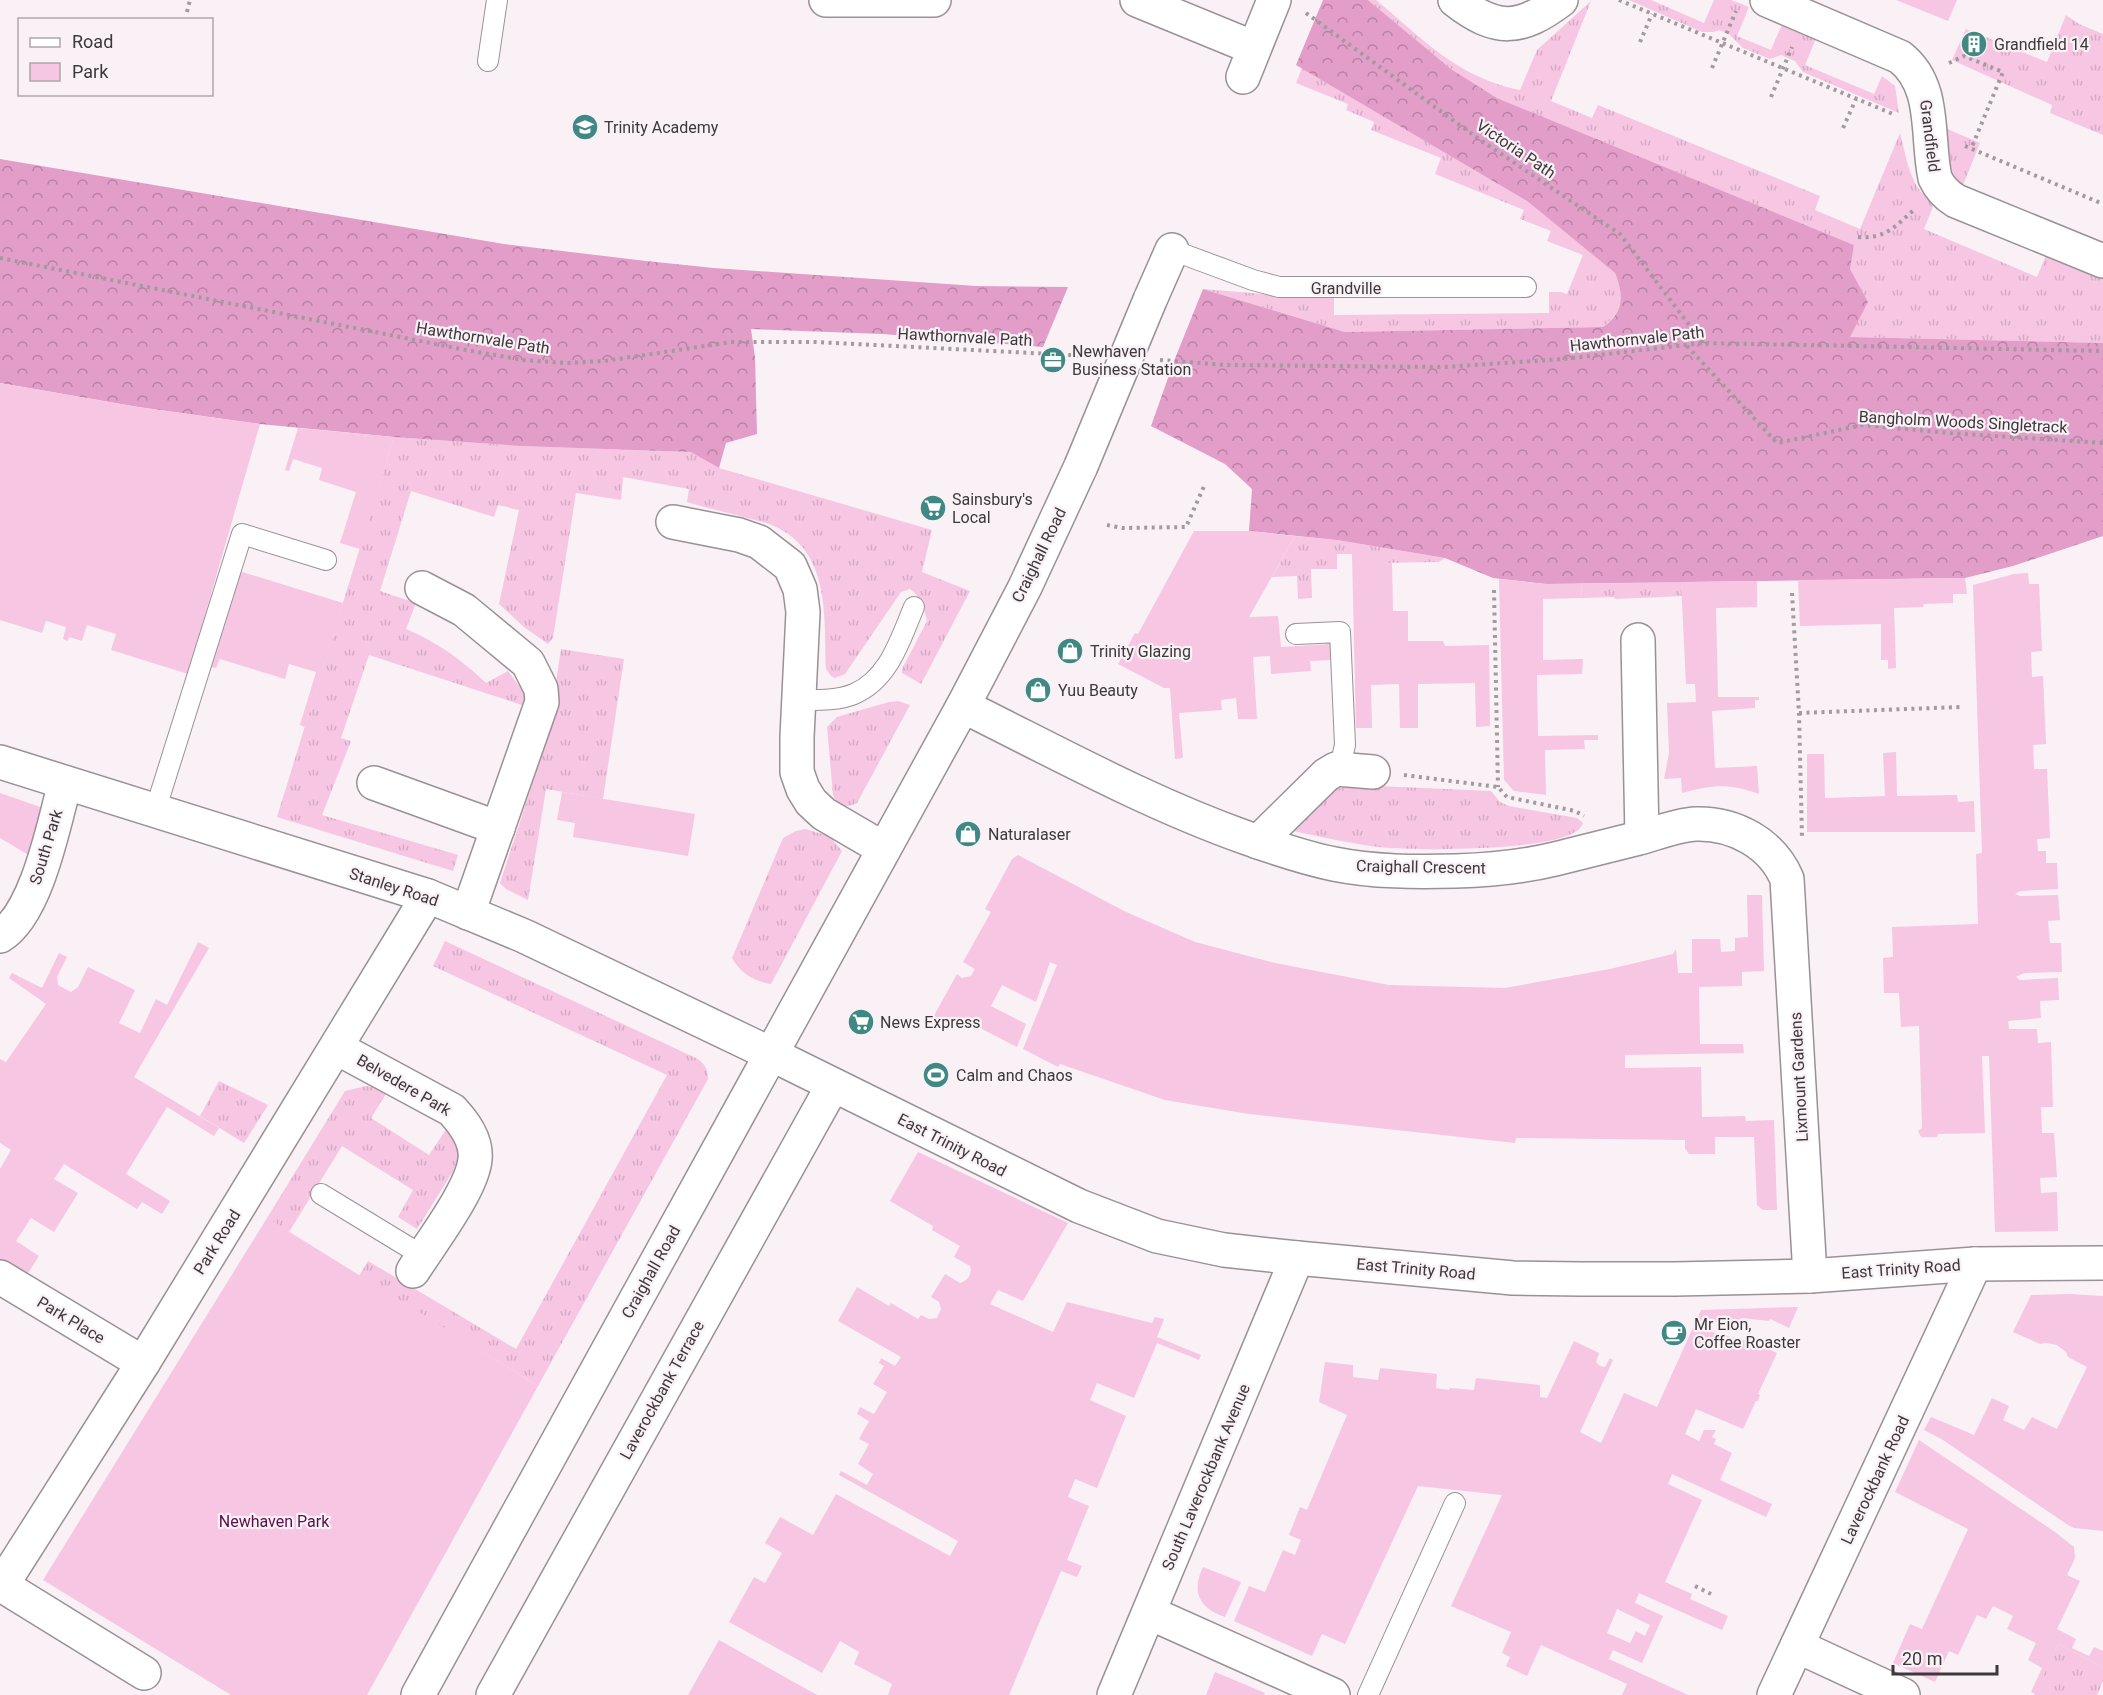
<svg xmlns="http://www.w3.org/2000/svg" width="2103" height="1695" viewBox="0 0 2103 1695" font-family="Roboto,sans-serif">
	<defs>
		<pattern id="grass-tufts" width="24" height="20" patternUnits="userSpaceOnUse" patternTransform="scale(1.5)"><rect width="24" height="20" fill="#f6c6e3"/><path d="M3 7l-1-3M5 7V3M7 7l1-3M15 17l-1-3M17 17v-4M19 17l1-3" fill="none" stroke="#d4abc4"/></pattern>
		<pattern id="forest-crowns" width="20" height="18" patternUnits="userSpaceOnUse" patternTransform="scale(1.5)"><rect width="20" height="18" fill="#e29dc9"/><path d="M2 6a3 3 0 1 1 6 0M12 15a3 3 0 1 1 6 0" fill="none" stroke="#b881a4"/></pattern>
	</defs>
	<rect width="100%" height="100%" fill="#f9f1f6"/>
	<g fill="url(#grass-tufts)">
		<path d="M1368 0H1376C1423 39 1458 78 1520 90L1537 50 1591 1 1551 101 1592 118 1598 105 1820 196 1815 210 1860 229 1900 133C1907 160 1910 188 1934 204L1924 229 2037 277 2047 253 2103 277V343L1849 337 1868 302 1849 269 1854 245 1497 98 1451 69Z"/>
		<path d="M1629 0H1651L1704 23 1714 0H1731L1749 7 1737 36 1771 50 1783 22 1817 36 1805 65 1874 94 1882 76 1895 86 1899 113 1803 72 1795 61 1781 55 1770 59 1743 48 1729 34 1719 30 1714 32H1702Z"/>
		<path d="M2066 15 2079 24 2103 34V135L2050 113 2052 105 1952 60 1966 29 2047 62Z"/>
		<path d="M1302 68 1527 201 1615 273C1624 296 1624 311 1603 327L1345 332 1203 289 1288 296 1334 295V315L1549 313V292H1561L1567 294 1583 255 1547 241 1551 231 1520 219 1524 210 1435 174 1441 158 1371 130 1374 122 1346 110 1348 104 1296 83Z"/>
		<path d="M1947 129 1980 143 1963 185C1946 171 1945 149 1947 129Z"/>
		<path d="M394 437 520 446 692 452 719 468 932 530 922 572 970 591 921 684 902 673V669L927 621C925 609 920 596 910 589L901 592 845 674 835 678 831 676 826 669C824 618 831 553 776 527 764 521 749 519 736 515 720 511 703 507 687 502L689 489 623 477 621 500 576 493 553 638 548 644 524 627 499 604 519 510 498 505 494 517 411 491 380 591 416 603 406 629C437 642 462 660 486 683L508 671 530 701 528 707 369 655 341 738 351 741 322 815 458 855 453 871 277 817Z"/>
		<path d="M1295 536 1337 540 1445 558 1439 562 1379 563 1378 554H1337V569H1311L1312 598 1298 599 1297 576 1272 577Z"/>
		<path d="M1681 582 1682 596 1615 599 1614 597 1582 598 1581 584Z"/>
		<path d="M561 649 624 659 603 799 546 789 528 900 506 889 500 883 544 748 553 702Z"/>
		<path d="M898 701 910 705 857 803C846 809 837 806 833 795L827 727 837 717 889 702Z"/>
		<path d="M1377 786 1491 791 1500 802 1509 806 1577 818 1583 823C1576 853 1417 850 1389 848 1355 845 1322 837 1289 830L1325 789Z"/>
		<path d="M805 829 829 836 842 851 771 984C754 981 741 974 732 958L783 838 796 831Z"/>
		<path d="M445 941 698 1059C705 1065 708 1069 708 1079L538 1386 359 1276 368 1261 516 1349 667 1075 433 966Z"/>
		<path d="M219 1081 268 1105 244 1143 200 1116Z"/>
		<path d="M366 1086 389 1089 371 1118 429 1155 449 1125 459 1151 458 1159 455 1168 417 1229 398 1217 413 1190 342 1146 289 1232 267 1218 345 1091Z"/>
		<path d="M2058 1644 2103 1667V1681L2097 1695H2034Z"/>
	</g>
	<g fill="url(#forest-crowns)">
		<path d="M1323 0H1368L1451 69 1497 98 1854 245 1850 269 1868 302 1850 337 2103 343V536L2013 566 1965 578 1546 584 1493 578 1445 558 1337 540 1249 531 1252 489 1225 464 1151 426 1174 361 1203 289 1345 332 1603 327C1624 312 1624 296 1615 273L1527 201 1296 65Z"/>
		<path d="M0 159 504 244 646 261 714 268 976 286 1068 287 1043 347 883 334 751 329 755 357 757 434 726 443 719 468 691 452 520 446 394 437 260 424 138 407 0 383Z"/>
	</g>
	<g fill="#f6c6e3" fill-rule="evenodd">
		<path d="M1896 0H1957L1948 21Z"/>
		<path d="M0 383 138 407 260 424 188 674 111 650 116 634 87 625 82 641 69 637 68 641 63 639 66 627 46 621 42 633 0 620Z"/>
		<path d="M298 428 394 437 360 549 340 543 356 492 319 480 322 468 293 459 289 471 285 470Z"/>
		<path d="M1194 531H1249L1295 536 1249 617 1278 616 1281 647 1330 644 1331 660 1310 661 1311 671 1271 674 1270 656 1253 657 1257 719H1238L1236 698 1221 700 1222 710 1179 713 1183 758 1175 759 1170 688H1164L1118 664 1135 633 1138 634Z"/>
		<path d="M1352 554H1379V563H1392L1393 611H1408V641H1443L1445 646 1489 645 1490 726 1476 727 1475 683 1418 684V728H1400L1399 684 1371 685 1372 728H1356Z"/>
		<path d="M239 571 343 603 305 727 300 725 316 672 289 664 285 679 220 659 216 668 211 667Z"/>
		<path d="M2028 573 2029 584H2039L2042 651 2031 652 2032 677 2043 676 2046 744 2033 745 2034 769H2047L2050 838 2037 839 2038 851H2046V863H2057L2058 889 2020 891 2015 894 2020 896 2058 895 2060 920 2048 921 2050 943H2061L2062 972 2024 973 2016 977 2020 980 2058 978 2059 1000 2040 1001 2041 1018 2008 1021 2009 1029H2037L2038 1043 2051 1042 2053 1107H2041L2042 1133H2054L2057 1177 2040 1178 2041 1193 2057 1192 2058 1231 1995 1232 1989 1056H1982L1985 1133 1938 1134 1937 1137H1921L1918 1131 1922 1128 1919 1026 1901 1027 1899 993H1884L1883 958 1893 957 1892 927 1978 924 1976 854 1982 853 1973 585 2014 574Z"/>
		<path d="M1965 578 1967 594H1953V603L1924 604 1923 607 1894 608 1896 668 1888 669V660H1881V624L1800 626 1798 580Z"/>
		<path d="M1499 579 1546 584H1581L1582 598 1543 599V660L1583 659 1582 674 1537 675 1538 736 1598 735V740H1584L1585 749 1545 750 1546 795 1514 791 1504 780Z"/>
		<path d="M1757 581V607L1716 608 1718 697H1759V700H1755V708L1712 711 1715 768 1757 766 1759 794C1727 783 1714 785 1682 793L1681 778 1664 779 1669 753 1667 703 1696 702 1695 684H1686L1681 582Z"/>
		<path d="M1896 752 1897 796 1957 795 1958 802 1974 801 1975 832H1807V754H1824L1825 798 1885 796 1883 753Z"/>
		<path d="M562 792 695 814 688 856 573 837 575 823 557 820Z"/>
		<path d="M0 793 46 809 32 857 0 838Z"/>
		<path d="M1018 855 1124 911 1195 942 1275 963 1389 985 1505 988 1610 969 1673 954 1676 949 1678 973H1692V939H1720L1721 952 1735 951V938L1748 937 1747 895H1762L1764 971 1742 972V986L1699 987 1700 1044H1743L1744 1053 1625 1055V1068L1701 1067 1702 1117 1745 1116 1746 1121 1774 1120 1777 1210H1763L1757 1205 1754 1137H1715V1154H1689L1685 1148V1140L1516 1138 1515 1143 1249 1114 1165 1100 1060 1064 1058 1067 1023 1049 1057 965 1050 962 1036 1002 1002 985 991 1006 1026 1024 1017 1047 980 1028 978 1031 954 1019 949 1020 944 1028 931 1021 957 974 962 978 971 976 975 969 963 962 991 912 985 909 1012 859Z"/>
		<path d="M198 942 209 948 134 1077 219 1128 214 1136 167 1107 126 1174 170 1201 162 1214 142 1202 137 1209 64 1164 54 1179 78 1193 54 1232 31 1218 16 1241 39 1256 26 1276 0 1260V1169L11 1150 0 1143V1059L6 1062 46 1004 9 978 12 973 42 988 59 953 67 957 57 977 58 985 71 992 78 987 88 967 135 990 119 1023 140 1033 156 999 167 1005Z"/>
		<path d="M918 1152 1068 1223 1023 1301 998 1290 990 1304 1053 1332 1067 1302 1152 1323 1155 1317 1164 1319 1157 1337 1201 1355 1199 1360 1157 1343 1134 1398 1097 1383 1090 1400 1126 1416 1097 1488 1075 1479 1068 1497 1089 1506 1067 1560 1082 1566 1077 1577 1061 1571 1009 1695H888L892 1684 854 1664 859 1652 840 1641 822 1673 729 1622 754 1577 765 1583 782 1553 765 1543 780 1517 813 1535 836 1494 950 1556 958 1541 839 1475 841 1471 867 1485 873 1474 858 1464 869 1444 859 1439 869 1421 857 1414 860 1407 874 1414 887 1392 873 1384 884 1366 879 1363 881 1358 895 1366 901 1357 838 1321 857 1287 889 1306 891 1303 918 1319 921 1315 929 1319 937 1318 941 1309 939 1302 931 1297 945 1274 960 1283C969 1280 972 1274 970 1266L954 1257 960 1246 932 1230 933 1226 890 1201Z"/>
		<path d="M267 1218 538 1386 367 1695H231L43 1580Z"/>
		<path d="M2071 1294 2103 1296V1531L2074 1528 2068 1525 1943 1440 1924 1430 1931 1417 1974 1435 1992 1398 2009 1406 2003 1420 2024 1430 2032 1417 2057 1429 2087 1367 2068 1357 2066 1352 2057 1345 2046 1343 2040 1344 2013 1332 2031 1295Z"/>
		<path d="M1798 1307 1789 1328 1770 1319 1769 1321 1742 1318 1740 1327 1710 1321 1708 1331 1758 1344 1777 1353 1758 1394 1760 1395 1758 1401H1756L1743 1429 1696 1409 1685 1434 1699 1441 1704 1430H1716L1712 1437 1716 1439 1714 1444 1732 1453 1720 1480 1772 1504 1766 1517 1672 1474 1668 1484 1702 1500 1665 1582 1692 1594 1690 1599 1728 1616 1722 1630 1639 1593 1635 1603 1663 1616 1642 1663 1613 1650 1609 1659 1688 1695H1622L1627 1684 1541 1645 1527 1676 1506 1666 1510 1657 1502 1653 1511 1632 1451 1606 1502 1495 1418 1486 1345 1644 1322 1634 1312 1656 1234 1621 1249 1586 1265 1592 1283 1550 1295 1555 1301 1540 1289 1535 1300 1507 1307 1510 1347 1415 1319 1402 1325 1362 1353 1365V1377L1378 1380 1380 1368 1437 1374 1436 1388 1449 1390 1450 1388 1474 1390 1476 1378 1540 1385V1397L1547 1398 1574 1341 1599 1353 1596 1362 1600 1366 1605 1367 1610 1358 1613 1360 1580 1432 1601 1443 1624 1393 1657 1407 1701 1310ZM1617 1609 1650 1625 1645 1636 1636 1631 1630 1643 1607 1633Z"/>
		<path d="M1919 1440 2055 1532 2074 1547 2075 1558 2067 1575 2080 1581 2057 1629 2076 1639 2072 1648 2089 1656 2094 1647 2103 1651V1667L2058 1644 2035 1694 2031 1692 2042 1668 2028 1660 2036 1643 2007 1629 2013 1616 1993 1606 1986 1619 1977 1615 1958 1655 1949 1651 1935 1682 1893 1663 1910 1624 1922 1629 1968 1529 1895 1492Z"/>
		<path d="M1203 1567 1241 1582 1225 1617C1199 1608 1191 1592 1203 1567Z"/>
		<path d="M719 1640 817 1695H688Z"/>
		<path d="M1215 1672 1265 1693 1264 1695H1206Z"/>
	</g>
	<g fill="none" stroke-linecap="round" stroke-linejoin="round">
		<defs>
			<g id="lane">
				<path d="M488 61 497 0"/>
				<path d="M1172 250 1253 280 1279 287H1526"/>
				<path d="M1296 634 1340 632 1345 745 1342 758 1336 769"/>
				<path d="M798 700C816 700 837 701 854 694 889 679 900 640 914 607"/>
				<path d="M155 811 242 534 326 560"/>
				<path d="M321 1194 423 1256"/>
				<path d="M1368 1695 1455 1503"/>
			</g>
			<g id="street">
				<path d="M826 0H934"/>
				<path d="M1137 0 1254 48"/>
				<path d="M1455 0C1496 32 1520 31 1561 0"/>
				<path d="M1767 0 1900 57C1937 86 1926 136 1935 178 1940 189 1946 195 1956 201L2103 261"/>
				<path d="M673 522 739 535 759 542 790 566 800 589 803 612 797 737V772L803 789 811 802 824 814 884 849"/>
				<path d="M422 588 464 610 528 663 541 689 542 702 468 913"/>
				<path d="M1638 640 1642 837"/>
				<path d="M963 706C1056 752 1148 803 1247 838 1275 848 1304 858 1334 864 1373 872 1416 872 1456 871 1489 870 1522 867 1555 859 1583 852 1611 845 1639 838 1657 833 1677 825 1696 824 1734 823 1772 843 1787 879L1810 1276"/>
				<path d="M374 783 498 828"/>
				<path d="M1258 842 1326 775 1336 769 1373 772"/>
				<path d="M0 936C37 914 54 823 65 783"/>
				<path d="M337 1048 452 1110C464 1123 477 1140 475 1159 473 1188 430 1244 413 1271"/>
				<path d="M771 1054 1079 1206 1157 1236 1224 1250 1297 1258 1513 1278 1581 1279H1675L1810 1276 1975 1264 2103 1263"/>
				<path d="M0 1277 143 1363"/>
				<path d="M0 1584 144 1673"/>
				<path d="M2 1585 143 1363 428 896"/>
				<path d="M1150 1613 1333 1695"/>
				<path d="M1797 1646 1903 1695"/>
				<path d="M493 1695 833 1085"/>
				<path d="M1114 1695 1297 1258"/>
				<path d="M1774 1695 1975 1264"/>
			</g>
			<g id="secondary">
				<path d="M1243 77 1274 0"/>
				<path d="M1150 300 1172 250"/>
				<path d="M0 762 428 896 524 936 771 1054"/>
				<path d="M418 1695 963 706 1025 587 1081 466"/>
			</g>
		</defs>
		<use href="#lane" stroke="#999196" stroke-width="22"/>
		<use href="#street" stroke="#999196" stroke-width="36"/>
		<use href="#secondary" stroke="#999196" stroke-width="36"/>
		<g stroke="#a09b9e" stroke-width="4" stroke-dasharray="3 4.5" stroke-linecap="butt">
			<path d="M1619 0 1893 114"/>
			<path d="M187 12 190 0"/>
			<path d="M1306 13 1476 137 1620 234 1703 343"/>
			<path d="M1640 42 1652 14"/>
			<path d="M1949 63 1964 56 2003 72 1971 149"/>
			<path d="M1712 68 1736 11"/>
			<path d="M1771 97 1792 47"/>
			<path d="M1843 128 1856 99"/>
			<path d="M1965 146 2103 204"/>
			<path d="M1858 237C1886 239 1894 227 1914 210"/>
			<path d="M0 258 466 350 523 360 568 363 604 361 732 342H816L1090 356"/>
			<path d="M1687 346 1777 443 1863 425 1950 433 2103 443"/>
			<path d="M1160 360 1225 365 1444 367 1564 359 1703 343 2103 351"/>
			<path d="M1107 525 1122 528 1186 527 1205 484"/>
			<path d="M1494 590 1498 787"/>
			<path d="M1792 593 1799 713 1802 838"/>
			<path d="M1799 713 1960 707"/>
			<path d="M1404 775 1498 787 1507 797 1575 811 1584 816"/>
			<path d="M1695 1586 1711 1594"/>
		</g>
		<use href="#lane" stroke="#fff" stroke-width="20"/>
		<use href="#street" stroke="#fff" stroke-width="33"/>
		<use href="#secondary" stroke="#fff" stroke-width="33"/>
		<defs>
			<path id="secondary-bridge" d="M1081 466 1150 300"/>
		</defs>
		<use href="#secondary-bridge" stroke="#999196" stroke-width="36" stroke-linecap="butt"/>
		<use href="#secondary-bridge" stroke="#fff" stroke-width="33"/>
	</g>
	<defs>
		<symbol id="building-disc" viewBox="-11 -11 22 22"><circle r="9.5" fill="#408884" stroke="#f9f1f6"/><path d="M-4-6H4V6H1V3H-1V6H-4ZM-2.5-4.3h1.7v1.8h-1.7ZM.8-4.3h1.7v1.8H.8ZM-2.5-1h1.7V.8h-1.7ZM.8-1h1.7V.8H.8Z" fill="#fff"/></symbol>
		<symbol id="school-disc" viewBox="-11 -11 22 22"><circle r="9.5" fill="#408884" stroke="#f9f1f6"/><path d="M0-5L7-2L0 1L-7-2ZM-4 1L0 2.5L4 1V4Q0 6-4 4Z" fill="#fff"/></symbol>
		<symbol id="office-disc" viewBox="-11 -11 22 22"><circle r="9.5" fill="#408884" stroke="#f9f1f6"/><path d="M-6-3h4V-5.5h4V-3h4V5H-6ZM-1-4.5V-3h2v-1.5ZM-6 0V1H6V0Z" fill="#fff"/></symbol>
		<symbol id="supermarket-disc" viewBox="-11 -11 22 22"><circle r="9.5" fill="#408884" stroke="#f9f1f6"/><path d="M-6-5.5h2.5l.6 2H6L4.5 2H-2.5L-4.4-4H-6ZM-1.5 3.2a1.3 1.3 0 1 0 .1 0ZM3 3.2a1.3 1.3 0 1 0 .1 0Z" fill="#fff"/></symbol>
		<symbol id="shop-disc" viewBox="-11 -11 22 22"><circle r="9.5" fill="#408884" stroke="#f9f1f6"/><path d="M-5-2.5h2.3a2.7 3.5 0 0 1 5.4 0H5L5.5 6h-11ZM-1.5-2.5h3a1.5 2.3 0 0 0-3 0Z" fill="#fff"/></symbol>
		<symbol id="stadium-disc" viewBox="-11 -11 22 22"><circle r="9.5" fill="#408884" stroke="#f9f1f6"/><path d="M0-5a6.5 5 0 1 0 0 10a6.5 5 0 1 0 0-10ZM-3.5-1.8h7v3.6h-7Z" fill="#fff"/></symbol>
		<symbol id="cafe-disc" viewBox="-11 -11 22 22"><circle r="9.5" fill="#408884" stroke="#f9f1f6"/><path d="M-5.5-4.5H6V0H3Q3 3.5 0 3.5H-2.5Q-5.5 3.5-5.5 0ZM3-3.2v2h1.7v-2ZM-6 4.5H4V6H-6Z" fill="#fff"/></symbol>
	</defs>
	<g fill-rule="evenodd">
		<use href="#building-disc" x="1959" y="29" width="30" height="30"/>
		<use href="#school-disc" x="570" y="112" width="30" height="30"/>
		<use href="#office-disc" x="1038" y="345" width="30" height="30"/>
		<use href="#supermarket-disc" x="918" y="493" width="30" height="30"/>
		<use href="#shop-disc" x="1055" y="636" width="30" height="30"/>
		<use href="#shop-disc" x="1023" y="675" width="30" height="30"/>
		<use href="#shop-disc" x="953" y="819" width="30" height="30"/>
		<use href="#supermarket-disc" x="846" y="1007" width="30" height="30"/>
		<use href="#stadium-disc" x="921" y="1060" width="30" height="30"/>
		<use href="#cafe-disc" x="1659" y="1318" width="30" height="30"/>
	</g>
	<g text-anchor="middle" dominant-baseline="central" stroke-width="4.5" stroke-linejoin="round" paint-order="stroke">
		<g font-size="16" fill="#3c393a" stroke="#f9f1f6" text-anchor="start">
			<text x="1994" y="44">Grandfield 14</text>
			<text x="604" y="127">Trinity Academy</text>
			<text x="1072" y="351">Newhaven<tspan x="1072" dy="18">Business Station</tspan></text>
			<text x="952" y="499">Sainsbury's<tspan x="952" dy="18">Local</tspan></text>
			<text x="1090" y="651">Trinity Glazing</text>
			<text x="1058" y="690">Yuu Beauty</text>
			<text x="988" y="834">Naturalaser</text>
			<text x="880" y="1022">News Express</text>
			<text x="956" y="1075">Calm and Chaos</text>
			<text x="1694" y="1324">Mr Eion,<tspan x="1694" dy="18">Coffee Roaster</tspan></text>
		</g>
		<g font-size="16" fill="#3c393a" stroke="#f9f1f6">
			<text transform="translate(1930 136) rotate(83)">Grandfield</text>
			<text transform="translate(1516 149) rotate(34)">Victoria Path</text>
			<text x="1346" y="288">Grandville</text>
			<text transform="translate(965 337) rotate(3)">Hawthornvale Path</text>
			<text transform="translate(483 338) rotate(9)">Hawthornvale Path</text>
			<text transform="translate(1637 339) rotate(-6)">Hawthornvale Path</text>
			<text transform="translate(1963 422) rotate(3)">Bangholm Woods Singletrack</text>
			<text transform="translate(1039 555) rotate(-64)">Craighall Road</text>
			<text transform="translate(46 847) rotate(-73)">South Park</text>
			<text transform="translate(1421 867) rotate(1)">Craighall Crescent</text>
			<text transform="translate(394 887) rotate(18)">Stanley Road</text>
			<text transform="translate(1799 1077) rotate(-93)">Lixmount Gardens</text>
			<text transform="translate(404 1085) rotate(30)">Belvedere Park</text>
			<text transform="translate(952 1145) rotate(27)">East Trinity Road</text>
			<text transform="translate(217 1242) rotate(-58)">Park Road</text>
			<text transform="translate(1416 1269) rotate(5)">East Trinity Road</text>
			<text transform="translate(1901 1269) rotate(-4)">East Trinity Road</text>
			<text transform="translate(651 1272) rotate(-61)">Craighall Road</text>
			<text transform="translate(71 1320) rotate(31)">Park Place</text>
			<text transform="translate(662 1390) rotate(-61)">Laverockbank Terrace</text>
			<text transform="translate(1206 1477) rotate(-67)">South Laverockbank Avenue</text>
			<text transform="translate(1875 1480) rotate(-65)">Laverockbank Road</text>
		</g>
		<g font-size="16" fill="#5e0d49" stroke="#f9f1f6">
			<text x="274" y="1521">Newhaven Park</text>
		</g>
	</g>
	<rect x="18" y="18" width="195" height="78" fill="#f9f1f6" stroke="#ada7ab" stroke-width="1.5"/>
	<rect x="30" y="38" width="30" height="9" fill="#ffffff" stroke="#ada7ab" stroke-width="1.5"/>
	<text x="72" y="48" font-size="18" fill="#3c393a">Road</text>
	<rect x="30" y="63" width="30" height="18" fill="#f6c6e3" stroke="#ada7ab" stroke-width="1.5"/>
	<text x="72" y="78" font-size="18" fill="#3c393a">Park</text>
	<path d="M1893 1665v9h104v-9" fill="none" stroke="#3c393a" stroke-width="3"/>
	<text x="1902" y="1665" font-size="18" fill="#3c393a" stroke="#f9f1f6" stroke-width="4.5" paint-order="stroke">20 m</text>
</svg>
